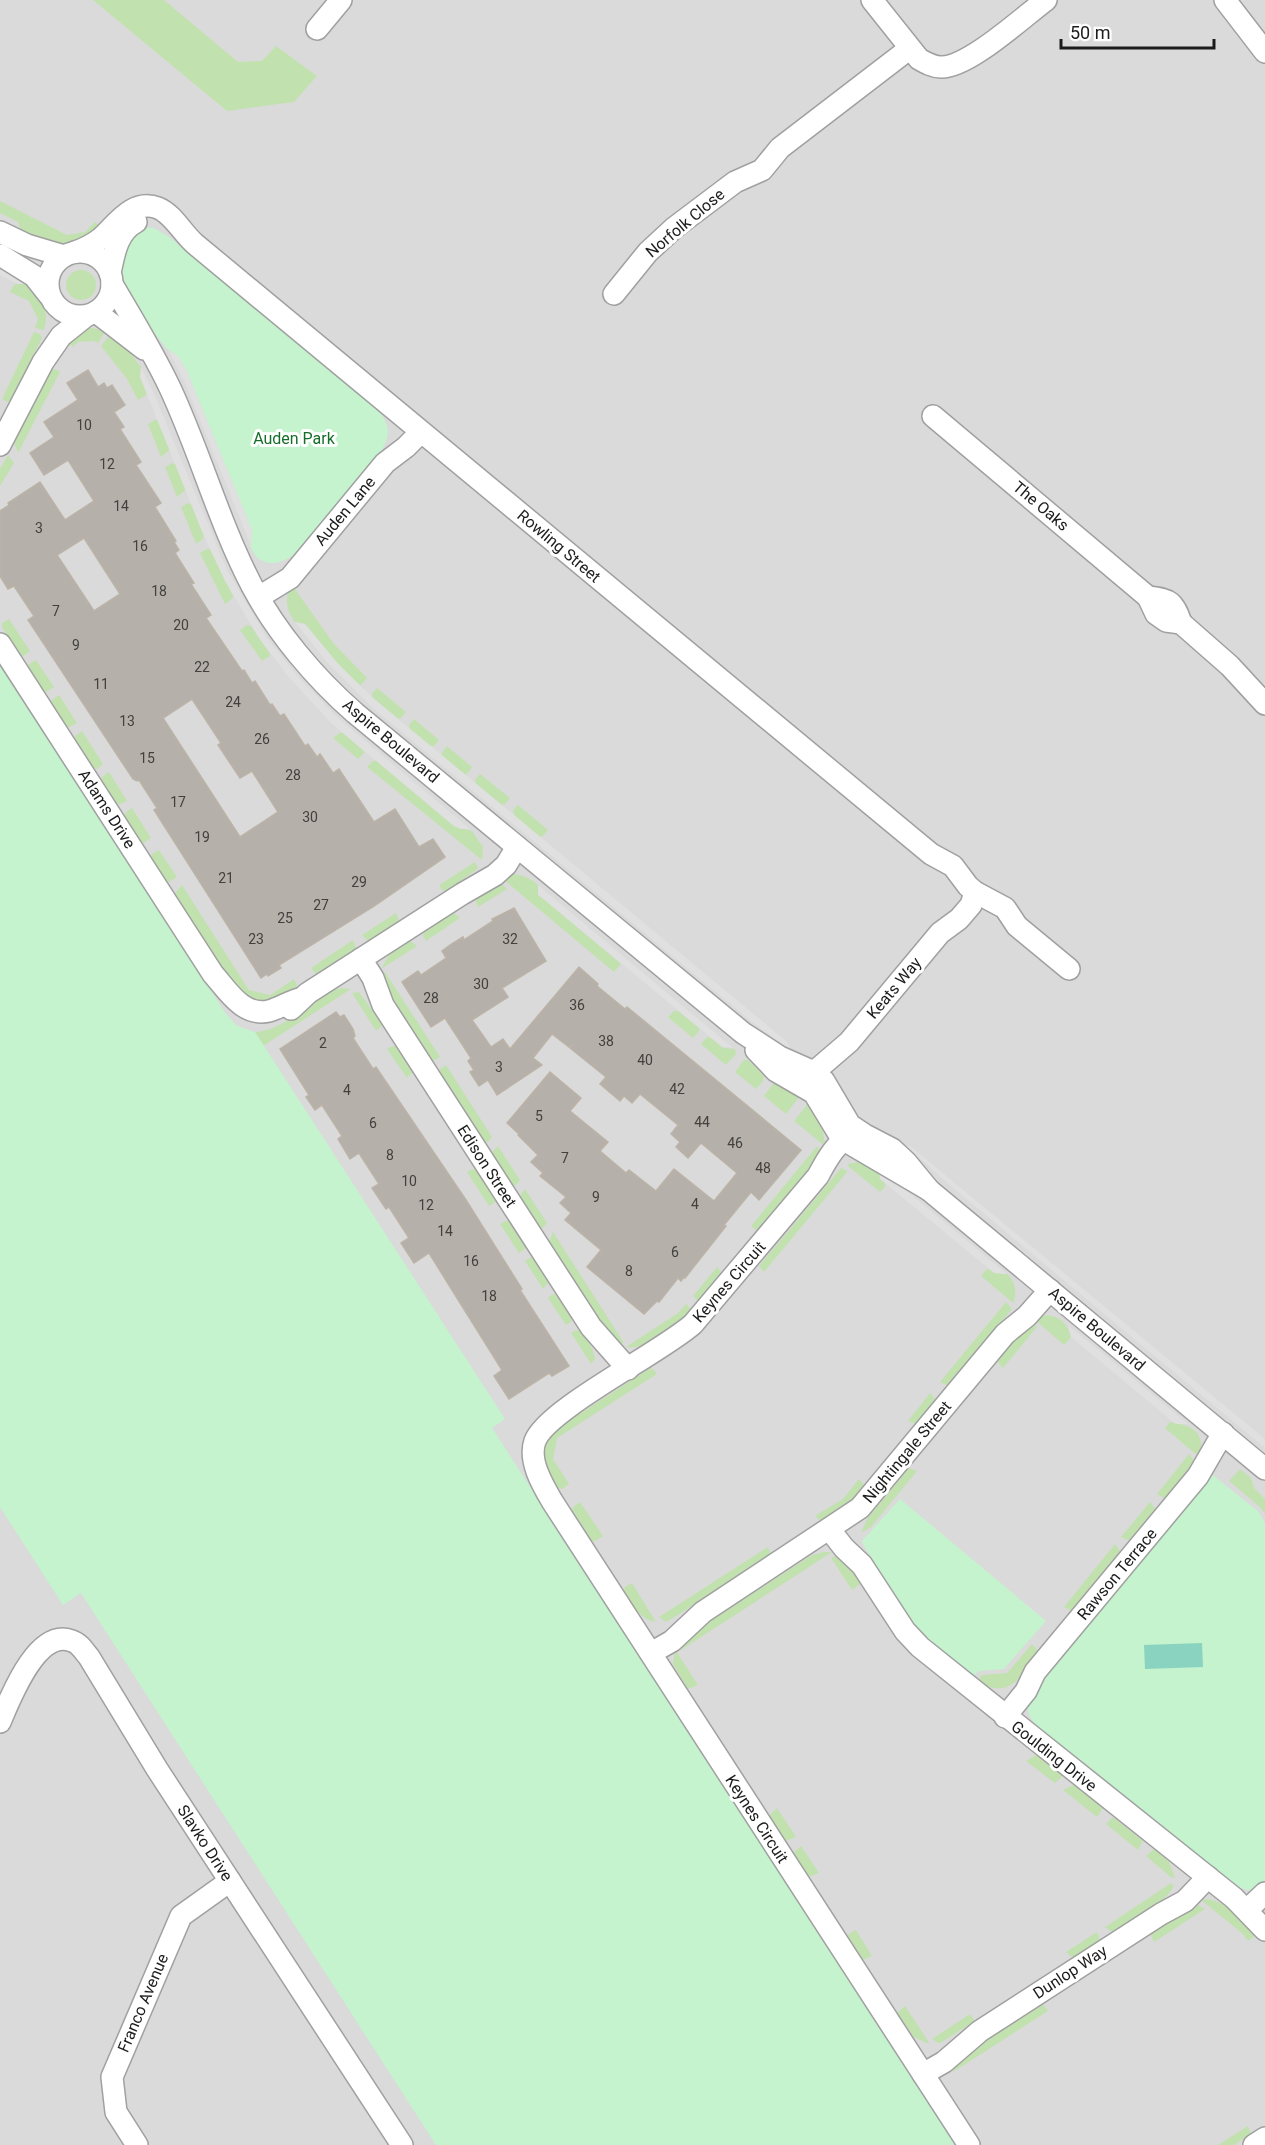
<svg xmlns="http://www.w3.org/2000/svg" width="1265" height="2145" viewBox="0 0 1265 2145" font-family="Roboto,sans-serif">
	<rect width="100%" height="100%" fill="#edebe3"/>
	<rect fill="#dadada" x="0" y="0" width="1265" height="2145"/>
	<g fill="#c1e2ae">
		<path d="M93 0H164L238 62 262 61 276 46 317 76 294 102 227 111Z"/>
		<path d="M0 201 67 235 85 232 95 222 100 226 76 244 59 243 21 232 18 222 0 213Z"/>
		<circle cx="81" cy="285" r="15"/>
		<path d="M17 284H27C42 297 50 311 44 330L35 328 38 319 29 301 10 292 14 285Z"/>
		<path d="M87 327 101 330 105 332 98 343 94 341 78 342 73 347 66 341Z"/>
		<path d="M34 332 40 334 42 338 11 400 7 402 2 399Z"/>
		<path d="M112 336 128 350 141 367 140 377 147 393 145 396 138 400 127 379 101 346 108 337Z"/>
		<path d="M55 369 60 372 18 453 14 442 50 370Z"/>
		<path d="M155 420H158L170 450 161 457 148 424Z"/>
		<path d="M8 455 14 463 0 486V469Z"/>
		<path d="M172 463 175 464 186 490 177 497 165 467Z"/>
		<path d="M188 503 191 504 204 536 203 539 196 544 181 507Z"/>
		<path d="M207 549H211L233 596V598L225 604 200 553Z"/>
		<path d="M292 585 334 644 367 678 360 686 339 665 305 624 295 622C287 611 283 598 292 585Z"/>
		<path d="M9 619 30 651 23 656 20 655 2 627V623Z"/>
		<path d="M247 625 251 626 270 654V656L262 661 240 630Z"/>
		<path d="M36 660 54 687 46 692 43 691 28 668 29 664Z"/>
		<path d="M377 688 406 712 401 718 398 719 372 697V694Z"/>
		<path d="M59 695 77 723 69 727 66 726 51 704 52 700Z"/>
		<path d="M414 719 439 740 434 746H430L410 729 409 725Z"/>
		<path d="M82 731 103 764 97 769 93 768 75 740V736Z"/>
		<path d="M340 733H343L365 752 358 759 333 738Z"/>
		<path d="M447 746 472 767 467 774H464L442 756V753Z"/>
		<path d="M373 761H377L454 826 472 831 483 847 482 860 367 767Z"/>
		<path d="M109 772 127 801 117 805 101 781 102 777Z"/>
		<path d="M480 774 510 798 505 804 501 805 476 784 475 780Z"/>
		<path d="M518 805 548 830 543 836 539 837 514 815 513 810Z"/>
		<path d="M132 808 151 838 142 844 125 817V813Z"/>
		<path d="M159 850 177 877 169 882 166 881 151 858 152 854Z"/>
		<path d="M475 862 478 868 476 870 446 891 442 890 439 885Z"/>
		<path d="M512 874C523 875 530 878 538 885V895L541 897 621 964 614 972 504 880 507 875Z"/>
		<path d="M501 883 507 889 478 907 475 899Z"/>
		<path d="M182 885 249 990 270 995 294 979 297 985V988L280 998 256 1004 235 988 174 894Z"/>
		<path d="M396 913 399 921 368 941 362 935Z"/>
		<path d="M454 913 460 918 426 941 423 936 424 932Z"/>
		<path d="M353 940 356 948 318 974 315 973 311 968Z"/>
		<path d="M410 941 417 946 381 969 389 955Z"/>
		<path d="M385 972 440 1057 435 1060H431L385 988 381 977Z"/>
		<path d="M341 988 351 989 263 1046 255 1032C289 1030 310 996 341 988Z"/>
		<path d="M359 992 383 1025 376 1031 352 993Z"/>
		<path d="M674 1011H678L699 1028V1031L693 1038 668 1017Z"/>
		<path d="M707 1037 711 1038 723 1048 735 1049 736 1054 726 1065 701 1044Z"/>
		<path d="M393 1046H397L413 1072 407 1078 387 1049Z"/>
		<path d="M744 1060H748L764 1076 763 1081 756 1089 735 1072Z"/>
		<path d="M446 1065 492 1137 488 1142H485L440 1073V1069Z"/>
		<path d="M773 1084H777L799 1093V1097L786 1114 764 1096Z"/>
		<path d="M810 1104 823 1130 825 1146 794 1121 807 1105Z"/>
		<path d="M498 1146 520 1180 516 1185H512L493 1155V1151Z"/>
		<path d="M817 1146 822 1153 818 1158 759 1229 756 1230 751 1226Z"/>
		<path d="M858 1162 879 1171 880 1179 885 1183V1187L880 1192 848 1166V1164Z"/>
		<path d="M841 1168 848 1171 764 1272 759 1266Z"/>
		<path d="M473 1169 477 1170 496 1199 495 1202 489 1206 467 1172Z"/>
		<path d="M525 1189 547 1223 543 1228H540L521 1198V1194Z"/>
		<path d="M506 1221H510L526 1246 525 1249 519 1253 500 1224Z"/>
		<path d="M553 1232 624 1343 618 1344 609 1335 549 1242Z"/>
		<path d="M530 1258H534L549 1282 543 1289 525 1261Z"/>
		<path d="M717 1267 722 1273 700 1299 697 1300 693 1296Z"/>
		<path d="M989 1269 994 1273 1007 1274C1015 1281 1017 1291 1014 1302H1012L981 1276 986 1270Z"/>
		<path d="M553 1294 558 1295 572 1318 571 1322 566 1325 548 1298Z"/>
		<path d="M1006 1302 1012 1309 948 1386 940 1382Z"/>
		<path d="M686 1304 690 1308 691 1312C677 1325 646 1351 626 1347L678 1313Z"/>
		<path d="M1046 1315C1061 1317 1067 1323 1071 1337L1064 1345 1034 1319Z"/>
		<path d="M1028 1324H1033L1037 1327 1003 1368 997 1361Z"/>
		<path d="M577 1330 581 1331 592 1348 595 1359 591 1364 571 1333Z"/>
		<path d="M650 1368 654 1370 657 1374 557 1438 553 1459 569 1484 562 1489 558 1488 547 1470 543 1458 544 1446 555 1430Z"/>
		<path d="M930 1393 936 1400 916 1424 908 1421Z"/>
		<path d="M1170 1422C1190 1426 1201 1427 1202 1452L1198 1456 1165 1428Z"/>
		<path d="M1189 1454 1197 1464 1167 1500 1157 1494Z"/>
		<path d="M909 1468 917 1471 871 1527 861 1533 867 1519Z"/>
		<path d="M1240 1469 1251 1478 1254 1488 1265 1499V1514L1261 1508 1229 1481Z"/>
		<path d="M859 1479 865 1486 851 1503 822 1522 815 1516 843 1499Z"/>
		<path d="M580 1502 603 1536 595 1541H592L572 1510 573 1507Z"/>
		<path d="M1150 1502 1157 1511 1132 1542 1121 1537Z"/>
		<path d="M1115 1544 1122 1554 1074 1612 1064 1607Z"/>
		<path d="M768 1547 771 1555 681 1613 666 1622 659 1617Z"/>
		<path d="M824 1552H832L681 1650 679 1643 690 1634 812 1555Z"/>
		<path d="M840 1555 849 1564 861 1583 852 1590 831 1558Z"/>
		<path d="M632 1583 656 1622C639 1619 633 1605 624 1591L625 1587Z"/>
		<path d="M1032 1644 1040 1653C1023 1674 1008 1702 979 1681L981 1675 1007 1673Z"/>
		<path d="M675 1650 676 1651 698 1685 688 1689 673 1664Z"/>
		<path d="M1036 1755 1063 1776 1055 1783 1026 1761Z"/>
		<path d="M1074 1785 1103 1808 1097 1817 1063 1790Z"/>
		<path d="M777 1808 796 1837 786 1841 769 1816Z"/>
		<path d="M1113 1817 1143 1841 1138 1850 1106 1824Z"/>
		<path d="M801 1846 819 1873 808 1877 793 1853Z"/>
		<path d="M1154 1849 1169 1862 1175 1877 1172 1878 1146 1856Z"/>
		<path d="M1171 1883 1174 1886C1164 1905 1130 1921 1112 1932L1105 1927Z"/>
		<path d="M1200 1899C1224 1898 1243 1917 1255 1936L1248 1941 1243 1934Z"/>
		<path d="M1193 1902 1205 1909 1154 1942 1150 1934 1175 1918Z"/>
		<path d="M856 1930 872 1956 863 1960 847 1935Z"/>
		<path d="M1097 1932 1100 1940 1073 1958 1066 1952Z"/>
		<path d="M1043 2004 1048 2011 953 2072 952 2064 955 2061Z"/>
		<path d="M905 2006 928 2041 929 2044 914 2037 897 2013Z"/>
		<path d="M970 2014 975 2021 942 2042 938 2043 932 2039Z"/>
		<path d="M1248 2126 1251 2134 1234 2145H1218Z"/>
	</g>
	<g fill="#c4f3ce">
		<path d="M142 227 154 228 169 237 377 410C392 425 390 438 379 454L297 552C282 566 257 570 250 544 249 540 252 535 252 530L186 369 175 354 166 348 146 322 128 292 121 270V252Z"/>
		<path d="M0 665 226 1014 237 1026 255 1032 505 1419 492 1428 955 2145H436L81 1593 63 1605 0 1507Z"/>
		<path d="M1209 1476H1214L1258 1511 1265 1523V1887C1254 1891 1247 1892 1237 1886L1038 1727C1028 1717 1026 1710 1029 1695Z"/>
		<path d="M900 1499 1046 1621 1004 1669 979 1671 973 1676 920 1633 865 1548 862 1541Z"/>
	</g>
	<path fill="#8ad3c0" d="M1202 1643 1203 1667 1145 1669 1144 1645Z"/>
	<g fill="#e0e0e0">
		<path d="M0 267 23 280 27 284H18L0 275Z"/>
		<path d="M168 350 178 356 186 369 252 530 251 546 185 383Z"/>
		<path d="M141 367 154 394 227 570 267 638 299 678 339 719 470 829H461L454 826 332 724 287 675 259 638 225 581 204 536 140 377Z"/>
		<path d="M295 622 305 624 339 665 373 698 786 1041 792 1051 752 1022 373 708 326 661Z"/>
		<path d="M538 885 733 1048 721 1046 541 897 538 895Z"/>
		<path d="M910 1146 1265 1439V1448L952 1187 906 1146Z"/>
		<path d="M879 1171 895 1181 1007 1274 994 1273 880 1179Z"/>
		<path d="M1068 1325 1188 1424H1176L1173 1422 1071 1337Z"/>
	</g>
	<g fill="#b5b0a9" stroke="#bcb3a7" stroke-width="1.5" fill-rule="evenodd">
		<path d="M88 370 98 387 104 383 107 388 112 385 125 405 114 412 124 427 120 429 141 462 136 465 161 503 155 507 176 541 174 542 179 550 175 553 194 583 191 584 211 615 206 618 242 671 244 670 252 683 255 681 270 705 272 704 280 716 284 714 305 746 308 744 317 757 320 754 333 773 339 769 374 822 395 809 419 847 433 839 445 857 374 906 279 965 281 968 268 976 267 974 261 978 154 810 157 808 139 780 137 781 133 779 28 620 34 616 14 586 8 589 0 576V511L9 505 8 503 40 482 65 520 94 501 68 460 44 475 30 453 54 437 44 422 78 400 67 383ZM84 538 120 594 94 611 57 555ZM192 699 221 743 218 745 240 778 252 771 278 812 240 837 163 718Z"/>
		<path d="M514 908 546 961 502 988 508 997 472 1020 491 1047 503 1039 510 1049 579 967 598 984 597 986 625 1009 627 1007 801 1150 759 1200 751 1192 724 1225 726 1226 685 1278 684 1277 681 1281 678 1278 659 1302 657 1301 644 1314 587 1267 601 1250 565 1220 571 1213 560 1203 566 1197 540 1176 543 1173 531 1162 538 1155 518 1135 519 1134 507 1123 550 1072 581 1098 570 1111 608 1142 600 1151 626 1173 629 1170 656 1191 674 1169 714 1201 737 1173 701 1143 688 1158 676 1147 680 1142 671 1134 678 1125 640 1094 632 1103 624 1096 620 1101 600 1084 606 1077 570 1048 574 1044 569 1047 552 1034 533 1058 542 1065 497 1095 488 1080 479 1086 470 1072 474 1070 468 1061 471 1058 445 1018 431 1027 402 982 418 971 421 975 446 958 442 951 450 945 463 937 464 940 493 921 492 919Z"/>
		<path d="M336 1012 340 1017 344 1015 353 1029 355 1036 353 1038 373 1069 376 1067 466 1200 522 1289 520 1290 569 1366 552 1376 549 1373 509 1399 494 1376 502 1370 452 1290 429 1253 414 1263 401 1243 409 1238 389 1207 386 1209 372 1188 379 1184 359 1153 350 1159 338 1139 342 1136 322 1105 315 1110 306 1097 309 1095 280 1049Z"/>
	</g>
	<g fill="none" stroke-linecap="round" stroke-linejoin="round">
		<defs>
			<g id="minor">
				<path d="M872 0 919 59C926 63 933 67 941 67 968 68 1023 17 1046 0"/>
				<path d="M1225 0 1265 52"/>
				<path d="M317 29 341 0"/>
				<path d="M0 232 27 245 64 256"/>
				<path d="M75 252C84 249 92 245 100 239 116 225 132 198 158 208 173 214 183 234 195 244L931 854 953 866 968 886 975 892 1005 908 1017 926 1069 969"/>
				<circle cx="80" cy="284" r="32"/>
				<path d="M0 255 34 276 49 295"/>
				<path d="M110 273C114 254 117 232 136 222"/>
				<path d="M112 284C132 318 153 352 170 388 200 452 219 523 252 586 277 633 315 678 355 713L743 1033 780 1057 814 1072 824 1081 850 1125 865 1135 892 1149 906 1162 929 1190"/>
				<path d="M614 294 648 252 674 228 735 182 762 170 780 148 909 49"/>
				<path d="M96 312 144 349"/>
				<path d="M933 416 1148 597 1156 614 1166 621 1181 623 1230 666 1265 704"/>
				<path d="M0 445 43 362 61 336 86 316"/>
				<path d="M259 597 290 578 385 463 406 447 421 432"/>
				<path d="M1148 597C1170 599 1174 602 1181 623"/>
				<path d="M0 644 213 974C228 991 243 1017 269 1011 279 1008 289 1002 299 999"/>
				<path d="M361 959 373 978 383 1005 591 1327 628 1369"/>
				<path d="M291 1009 308 993 462 894 495 875 506 865 517 847"/>
				<path d="M756 1050 776 1071 814 1093 842 1139 929 1190 1265 1469"/>
				<path d="M812 1085 814 1072 849 1042 940 933 959 919 971 905 975 892"/>
				<path d="M856 1130C837 1142 828 1157 818 1176L693 1324C662 1352 547 1409 535 1441 528 1460 542 1484 552 1501L969 2145"/>
				<path d="M830 1530 844 1548 862 1565 905 1631 920 1647 1234 1898 1265 1930"/>
				<path d="M651 1653 672 1641 703 1612 860 1508 1005 1334 1027 1316 1050 1290"/>
				<path d="M1005 1717 1026 1691 1035 1672 1198 1476 1223 1433"/>
				<path d="M0 1722C10 1699 37 1627 72 1641 79 1643 84 1651 89 1657L157 1769 402 2145"/>
				<path d="M1247 1910 1265 1893"/>
				<path d="M923 2074 944 2062 980 2031 1161 1914 1185 1901 1208 1877"/>
				<path d="M137 2145 116 2112 112 2077 181 1916 230 1881"/>
				<path d="M1254 2145 1265 2138"/>
			</g>
		</defs>
		<use href="#minor" stroke="#a0a0a0" stroke-width="24"/>
		<use href="#minor" stroke="#fff" stroke-width="21"/>
	</g>
	<g text-anchor="middle" dominant-baseline="central" stroke-width="6" stroke-linejoin="round" paint-order="stroke">
		<g font-size="14" fill="#42413f">
			<text x="84" y="425">10</text>
			<text x="107" y="464">12</text>
			<text x="121" y="506">14</text>
			<text x="39" y="528">3</text>
			<text x="140" y="546">16</text>
			<text x="159" y="591">18</text>
			<text x="56" y="611">7</text>
			<text x="181" y="625">20</text>
			<text x="76" y="645">9</text>
			<text x="202" y="667">22</text>
			<text x="101" y="684">11</text>
			<text x="233" y="702">24</text>
			<text x="127" y="721">13</text>
			<text x="262" y="739">26</text>
			<text x="147" y="758">15</text>
			<text x="293" y="775">28</text>
			<text x="178" y="802">17</text>
			<text x="310" y="817">30</text>
			<text x="202" y="837">19</text>
			<text x="226" y="878">21</text>
			<text x="359" y="882">29</text>
			<text x="321" y="905">27</text>
			<text x="285" y="918">25</text>
			<text x="256" y="939">23</text>
			<text x="510" y="939">32</text>
			<text x="481" y="984">30</text>
			<text x="431" y="998">28</text>
			<text x="577" y="1005">36</text>
			<text x="606" y="1041">38</text>
			<text x="323" y="1043">2</text>
			<text x="645" y="1060">40</text>
			<text x="499" y="1067">3</text>
			<text x="677" y="1089">42</text>
			<text x="347" y="1090">4</text>
			<text x="539" y="1116">5</text>
			<text x="702" y="1122">44</text>
			<text x="373" y="1123">6</text>
			<text x="735" y="1143">46</text>
			<text x="390" y="1155">8</text>
			<text x="565" y="1158">7</text>
			<text x="763" y="1168">48</text>
			<text x="409" y="1181">10</text>
			<text x="596" y="1197">9</text>
			<text x="695" y="1204">4</text>
			<text x="426" y="1205">12</text>
			<text x="445" y="1231">14</text>
			<text x="675" y="1252">6</text>
			<text x="471" y="1261">16</text>
			<text x="629" y="1271">8</text>
			<text x="489" y="1296">18</text>
		</g>
		<g font-size="16" fill="#1c1c1c" stroke="#fff">
			<text transform="translate(685 223) rotate(-40)">Norfolk Close</text>
			<text transform="translate(1041 506) rotate(40)">The Oaks</text>
			<text transform="translate(345 511) rotate(-50)">Auden Lane</text>
			<text transform="translate(559 546) rotate(40)">Rowling Street</text>
			<text transform="translate(391 741) rotate(40)">Aspire Boulevard</text>
			<text transform="translate(107 809) rotate(57)">Adams Drive</text>
			<text transform="translate(894 988) rotate(-50)">Keats Way</text>
			<text transform="translate(487 1166) rotate(57)">Edison Street</text>
			<text transform="translate(729 1282) rotate(-49)">Keynes Circuit</text>
			<text transform="translate(1097 1329) rotate(40)">Aspire Boulevard</text>
			<text transform="translate(907 1452) rotate(-50)">Nightingale Street</text>
			<text transform="translate(1117 1574) rotate(-50)">Rawson Terrace</text>
			<text transform="translate(1054 1756) rotate(38)">Goulding Drive</text>
			<text transform="translate(757 1819) rotate(57)">Keynes Circuit</text>
			<text transform="translate(205 1843) rotate(57)">Slavko Drive</text>
			<text transform="translate(1070 1972) rotate(-33)">Dunlop Way</text>
			<text transform="translate(143 2003) rotate(-67)">Franco Avenue</text>
		</g>
		<g font-size="16" fill="#176e2a" stroke="#fff">
			<text x="294" y="438">Auden Park</text>
		</g>
	</g>
	<path d="M1061 39v9h153v-9" fill="none" stroke="#1c1c1c" stroke-width="3"/>
	<text x="1070" y="39" font-size="18" fill="#1c1c1c" stroke="#ffffff" stroke-width="4.5" paint-order="stroke">50 m</text>
</svg>
